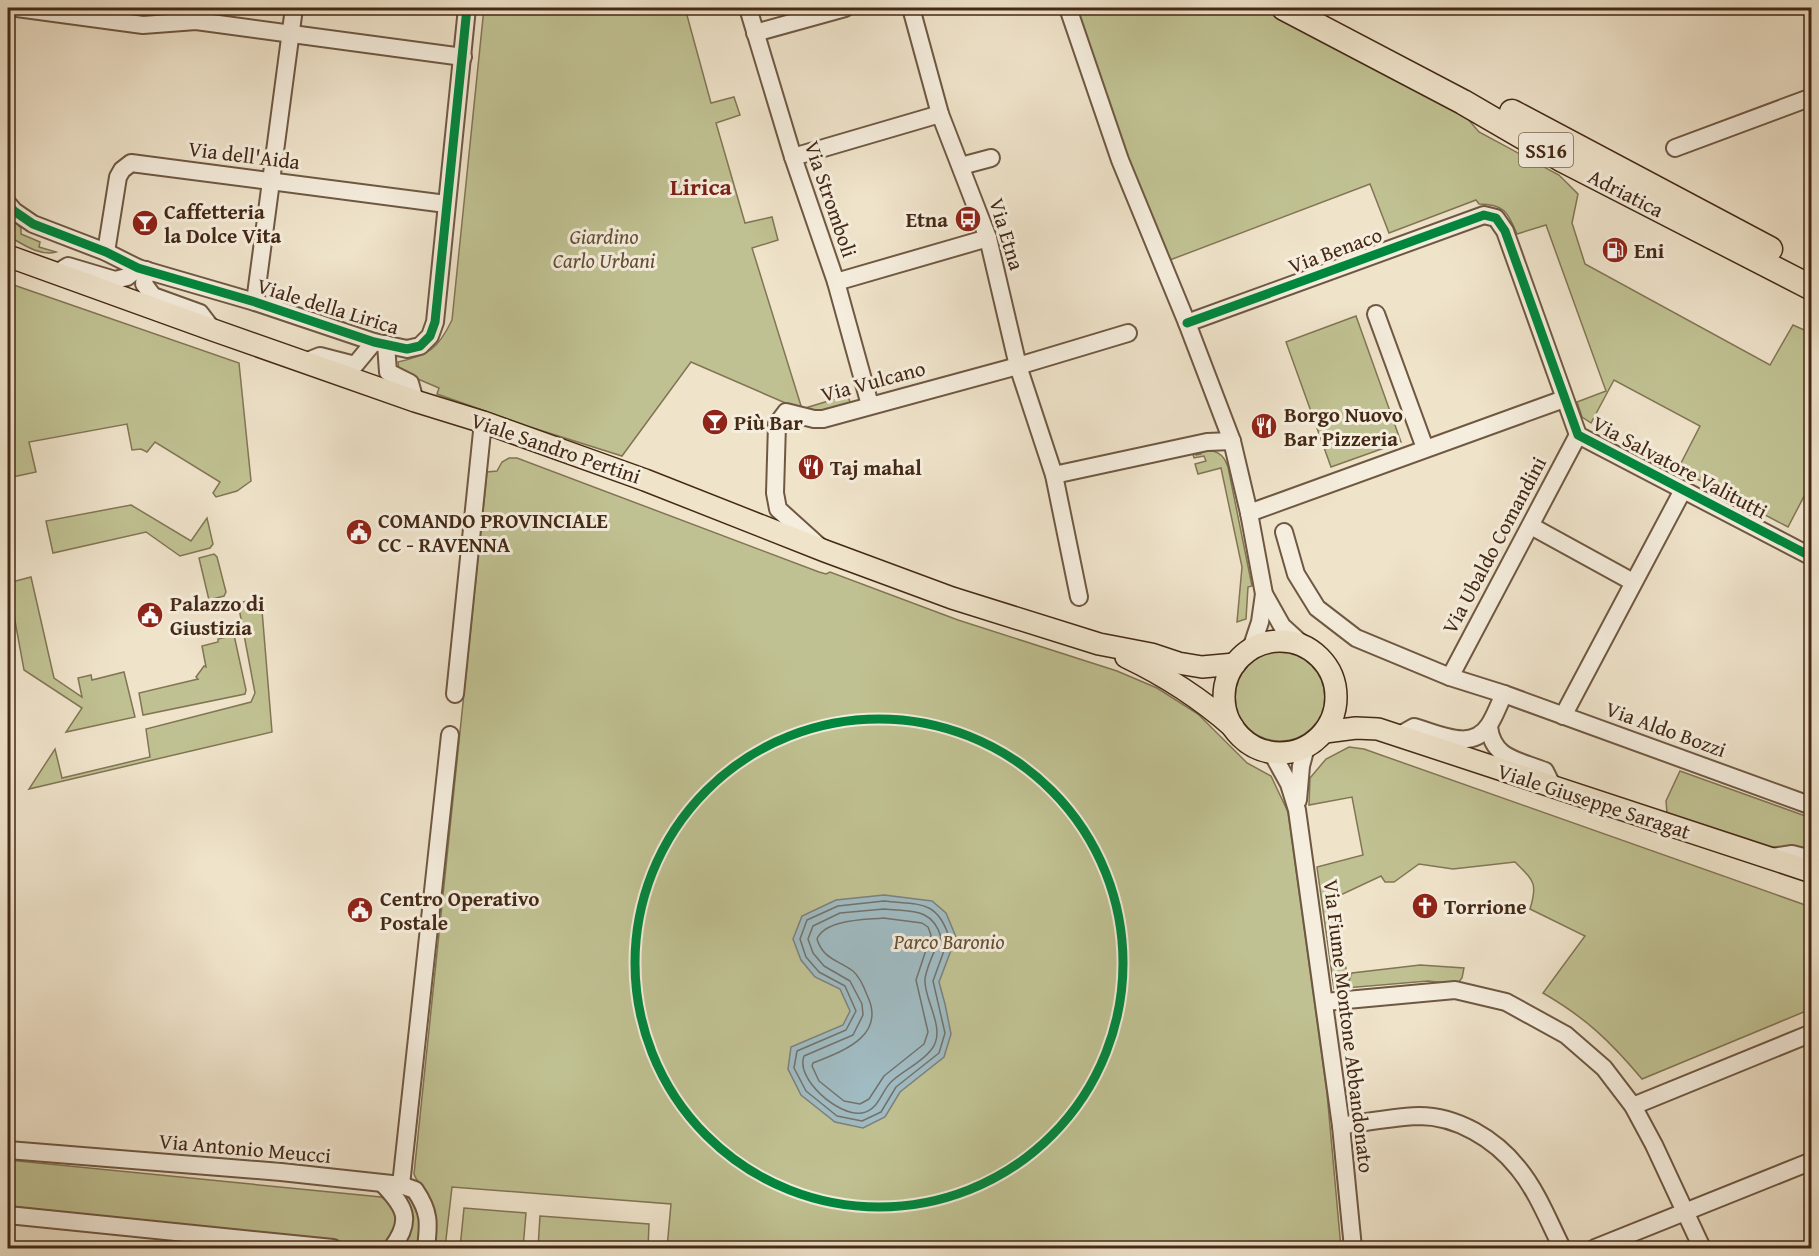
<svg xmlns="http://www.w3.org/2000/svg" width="1819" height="1256" viewBox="0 0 1819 1256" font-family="'Gentium Book Plus',serif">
	<rect width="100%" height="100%" fill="#efe3ca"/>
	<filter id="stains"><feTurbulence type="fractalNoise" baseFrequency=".00333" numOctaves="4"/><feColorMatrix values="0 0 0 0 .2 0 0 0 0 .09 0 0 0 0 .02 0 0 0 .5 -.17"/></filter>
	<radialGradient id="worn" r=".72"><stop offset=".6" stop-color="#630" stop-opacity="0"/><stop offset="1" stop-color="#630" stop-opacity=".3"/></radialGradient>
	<g fill="#c0c192" stroke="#827554" stroke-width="1.5">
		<path d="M484 8H685L711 103 734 97 740 115 716 123 745 223 772 217 778 240 752 248 802 409 848 395 851 406 820 413 797 408 691 362 622 456 530 427 437 394 439 388 399 371 398 362C429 355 438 349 452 320Z"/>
		<path d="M1074 8H1264L1461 111 1479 132 1559 175 1578 194 1572 223 1585 264 1770 365 1793 325 1811 333V483L1788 527 1678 469 1700 426 1614 380 1591 423 1582 417 1577 402 1606 391 1546 225 1517 234C1508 212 1504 204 1479 204L1476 200 1389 233 1370 184 1170 260 1167 259 1095 74Z"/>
		<path d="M8 215 21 228V234L40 242 39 247 56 252C40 257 21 243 8 236Z"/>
		<path d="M8 283 239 363 251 481 237 491 216 497 213 493 220 482 155 442 147 452 141 449 132 450 127 424 29 442 36 472 8 478Z"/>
		<path d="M1356 316 1401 442 1331 467 1286 342Z"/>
		<path d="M1200 450C1215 450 1223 452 1228 467L1252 586 1248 587 1246 619 1237 622 1242 567 1221 468 1198 474 1195 464 1206 461 1204 456 1194 458 1192 451H1194L1196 455 1201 454Z"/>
		<path d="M509 458H517L819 572 826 574 830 572 958 620 1117 671 1157 688 1198 714 1247 763 1271 776 1288 812 1327 1093 1341 1248H667L671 1204 452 1187 445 1248H432C431 1232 435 1209 427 1194 423 1186 417 1183 414 1174L487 472 497 471 502 462Z"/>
		<path d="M131 505 191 541 207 518 213 544 210 548 180 556 146 532 53 553 46 521Z"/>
		<path d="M214 554 217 557 226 592 224 596 209 600 199 558Z"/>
		<path d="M31 577 54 678 82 697 78 678 91 675 92 680 124 672 135 717 66 732 82 708 24 670 8 583Z"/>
		<path d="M261 598 272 732 29 789 55 749 62 778 150 757 146 729 251 702 255 693 238 603Z"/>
		<path d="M234 635 246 690 245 694 143 715 139 693 198 679 196 677 204 666 206 667 202 646 218 642V639Z"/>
		<circle cx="1280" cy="695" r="46"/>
		<path d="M1349 747 1364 749 1811 907V1009L1642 1079C1610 1041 1586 1018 1543 993L1585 936 1530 909C1538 883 1534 881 1515 862L1453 869 1419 864 1394 882H1385L1381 876 1334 898 1328 908 1340 943 1347 973 1341 989H1334L1317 867 1363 855 1352 797 1309 805 1310 778 1326 759Z"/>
		<path d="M1680 771 1811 818V854L1770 851 1667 813 1666 801Z"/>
		<path d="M1420 965 1464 968 1462 978 1457 984 1428 981 1346 988 1352 973Z"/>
		<path d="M8 1160 381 1197C402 1207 400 1233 383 1246L8 1206Z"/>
		<path d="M404 1198H411L418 1204 421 1230 418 1247H401Z"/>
		<path d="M464 1208 526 1213 523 1248H460Z"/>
		<path d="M540 1216 649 1224 648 1248H538Z"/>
	</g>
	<path fill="#a0bbc2" stroke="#7b817d" stroke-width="1.5" d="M884 895 932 901 946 913 956 937 939 982 945 1004 951 1034 944 1057 900 1092 885 1117 863 1128 835 1122 801 1095 788 1069 791 1047 843 1025 850 1011 840 989 815 977 801 960 793 939 802 916 836 900Z"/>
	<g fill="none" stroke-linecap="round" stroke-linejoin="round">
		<g stroke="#72726c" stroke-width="1.5">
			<path d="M884 901C918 905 937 899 949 937L933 981 945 1033 939 1053 896 1087 881 1112 862 1121 837 1116 806 1091 794 1068 797 1051 846 1030 856 1011 845 986 819 972 806 957 800 939 807 920 838 906Z"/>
			<path d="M884 909C910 912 932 907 941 937 935 950 927 965 925 979 923 999 948 1030 931 1050 921 1063 904 1070 892 1081 881 1091 879 1110 862 1113 839 1117 795 1079 804 1056L853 1035 863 1015 862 1004 850 981 824 966 813 953 808 939 813 926 840 913Z"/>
			<path d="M883 918 922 923 928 927 931 935 916 980 928 1032 924 1044 884 1076 869 1099 860 1104 844 1101 819 1081 812 1066 813 1063C843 1051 887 1036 867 995 864 987 860 977 853 971 838 960 823 959 817 939 825 919 866 920 883 918Z"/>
		</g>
		<defs>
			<g id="minor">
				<path d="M17 8 143 25 196 21 463 57"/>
				<path d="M748 8 793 157 836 282 870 405"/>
				<path d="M911 8 940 114 988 238 1018 366 1054 475 1079 597"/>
				<path d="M1068 8 1120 160 1187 323 1232 441 1249 513 1264 594 1282 626 1305 647"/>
				<path d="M755 33 845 8"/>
				<path d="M1675 148 1812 97"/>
				<path d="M793 157 940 114"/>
				<path d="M961 166 991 158"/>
				<path d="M8 204 14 211 33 224 106 252 138 268 255 302 374 342 407 349 420 346 430 336 435 322 467 8"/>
				<path d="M106 252 118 177 122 170 131 163 446 204"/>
				<path d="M146 270 144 284 153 296 200 313 213 330"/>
				<path d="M55 274 68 266 115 280 127 277 138 268"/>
				<path d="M836 282 988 238"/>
				<path d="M255 302 294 8"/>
				<path d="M1376 314 1425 448"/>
				<path d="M1187 323 1484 215 1496 218 1505 231 1578 435 1812 557"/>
				<path d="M386 344 388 372 410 383 415 401"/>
				<path d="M305 362 320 356 355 365 374 342"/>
				<path d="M1054 475 1207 442 1232 441"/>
				<path d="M1249 513 1564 399"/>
				<path d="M1531 526 1633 582"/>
				<path d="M1284 532 1296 574 1317 608 1356 638 1450 677 1504 694 1812 806"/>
				<path d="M820 547 778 509 775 493 777 424 786 412 814 419H823L1018 366 1128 333"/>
				<path d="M1251 649 1260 622 1264 594"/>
				<path d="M1450 677 1578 435"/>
				<path d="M455 694 483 422"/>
				<path d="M1563 716 1683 490"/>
				<path d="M1489 727C1493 759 1518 760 1545 771L1553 787"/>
				<path d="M1398 736 1414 727C1439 734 1472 752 1489 725 1495 716 1499 704 1504 694"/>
				<path d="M1272 753 1289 784 1297 810 1341 1126 1353 1248"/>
				<path d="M1298 800 1301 766 1306 747"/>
				<path d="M1771 857 1792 854 1812 859"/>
				<path d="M1325 1002 1455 990 1506 1002 1566 1035 1604 1068 1633 1106 1654 1145 1702 1248"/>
				<path d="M1633 1106 1812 1033"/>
				<path d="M1341 1126C1366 1122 1393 1117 1419 1116 1457 1116 1495 1139 1518 1168 1537 1191 1549 1222 1562 1248"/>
				<path d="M8 1150 281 1172 401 1185 415 1190C430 1212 429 1223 426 1248"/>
				<path d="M383 1184C405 1207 413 1220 392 1248"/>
				<path d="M401 1185 450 735"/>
				<path d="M8 1215 333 1248"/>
				<path d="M1595 1248 1812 1161"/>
			</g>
			<g id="major">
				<path d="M8 256 213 330 415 401 483 422 645 480 825 551 952 598 1099 644 1151 654 1178 663 1202 667 1235 664"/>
				<circle cx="1280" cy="697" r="56"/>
				<path d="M1126 657C1166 676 1200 698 1233 727"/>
				<path d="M1325 732 1356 728 1378 729 1812 872"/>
			</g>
			<g id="highway">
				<path d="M1284 8 1463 102 1563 160 1812 288"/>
				<path d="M1512 112 1770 249"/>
			</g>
		</defs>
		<use href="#minor" stroke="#6f5842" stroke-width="20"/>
		<use href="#major" stroke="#442915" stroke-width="24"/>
		<use href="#highway" stroke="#442915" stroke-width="27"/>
		<use href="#minor" stroke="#f5eddd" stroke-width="16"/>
		<use href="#major" stroke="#efe3ca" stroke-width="21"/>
		<use href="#highway" stroke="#efe3ca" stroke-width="24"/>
		<defs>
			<g id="cycleway">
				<path d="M8 204 14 211 33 224 106 252 138 268 255 302 374 342 407 349 420 346 430 336 435 322 467 8"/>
				<path d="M1187 323 1484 215 1496 218 1505 231 1578 435 1812 557"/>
				<circle cx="879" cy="963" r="244"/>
			</g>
		</defs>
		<use href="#cycleway" stroke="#f5eddd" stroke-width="13"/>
		<use href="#cycleway" stroke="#00873e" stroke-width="9"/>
	</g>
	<defs>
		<symbol id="bus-disc" viewBox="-11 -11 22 22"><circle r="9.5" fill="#8f2418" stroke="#f5eddd"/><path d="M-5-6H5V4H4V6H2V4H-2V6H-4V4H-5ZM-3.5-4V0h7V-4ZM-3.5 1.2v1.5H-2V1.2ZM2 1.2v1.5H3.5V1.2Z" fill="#fff"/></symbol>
		<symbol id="bar-disc" viewBox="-11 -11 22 22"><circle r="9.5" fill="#8f2418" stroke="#f5eddd"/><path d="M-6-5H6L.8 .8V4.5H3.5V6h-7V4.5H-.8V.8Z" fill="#fff"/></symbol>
		<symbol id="fuel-disc" viewBox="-11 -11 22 22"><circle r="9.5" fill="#8f2418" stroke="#f5eddd"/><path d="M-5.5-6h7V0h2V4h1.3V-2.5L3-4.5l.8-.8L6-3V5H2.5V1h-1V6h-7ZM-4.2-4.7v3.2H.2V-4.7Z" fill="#fff"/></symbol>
		<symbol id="restaurant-disc" viewBox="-11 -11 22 22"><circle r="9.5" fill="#8f2418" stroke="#f5eddd"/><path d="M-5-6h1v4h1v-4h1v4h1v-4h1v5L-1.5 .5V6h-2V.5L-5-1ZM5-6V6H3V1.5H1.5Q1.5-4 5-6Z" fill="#fff"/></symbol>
		<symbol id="civic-disc" viewBox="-11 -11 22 22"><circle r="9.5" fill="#8f2418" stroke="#f5eddd"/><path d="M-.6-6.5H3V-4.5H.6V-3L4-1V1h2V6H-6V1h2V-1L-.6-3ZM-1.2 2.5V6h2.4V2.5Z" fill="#fff"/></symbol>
		<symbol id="church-disc" viewBox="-11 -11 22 22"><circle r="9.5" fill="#8f2418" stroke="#f5eddd"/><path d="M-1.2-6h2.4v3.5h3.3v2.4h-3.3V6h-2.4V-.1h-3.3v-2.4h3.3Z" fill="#fff"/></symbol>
	</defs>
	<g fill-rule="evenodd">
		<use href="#bus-disc" x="953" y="204" width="30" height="30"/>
		<use href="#bar-disc" x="130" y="208" width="30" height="30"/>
		<use href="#fuel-disc" x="1600" y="235" width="30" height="30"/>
		<use href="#bar-disc" x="700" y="407" width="30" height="30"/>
		<use href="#restaurant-disc" x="1249" y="411" width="30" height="30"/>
		<use href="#restaurant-disc" x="796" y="452" width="30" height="30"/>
		<use href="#civic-disc" x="344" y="517" width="30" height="30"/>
		<use href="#civic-disc" x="135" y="600" width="30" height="30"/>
		<use href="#church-disc" x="1410" y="891" width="30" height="30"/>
		<use href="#civic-disc" x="345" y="895" width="30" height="30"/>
	</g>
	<g text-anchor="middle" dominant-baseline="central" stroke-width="6" stroke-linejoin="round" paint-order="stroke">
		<rect fill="#f5eddd" stroke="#796451" stroke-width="1.5" x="1519" y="133" width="54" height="34" rx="4.5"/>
		<g font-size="20" font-weight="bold" fill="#442915">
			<text x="1546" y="150">SS16</text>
		</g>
		<g font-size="21" fill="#442915" stroke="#f5eddd">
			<text transform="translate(244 155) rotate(7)">Via dell'Aida</text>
			<text transform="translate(1626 193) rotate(27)">Adriatica</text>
			<text transform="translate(831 199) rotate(71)">Via Stromboli</text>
			<text transform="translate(1007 234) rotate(73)">Via Etna</text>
			<text transform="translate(1335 250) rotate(-20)">Via Benaco</text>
			<text transform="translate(328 306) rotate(17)">Viale della Lirica</text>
			<text transform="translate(873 381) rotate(-15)">Via Vulcano</text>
			<text transform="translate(556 448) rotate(19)">Viale Sandro Pertini</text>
			<text transform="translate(1680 467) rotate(28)">Via Salvatore Valitutti</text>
			<text transform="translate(1494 545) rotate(-62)">Via Ubaldo Comandini</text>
			<text transform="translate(1666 729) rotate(20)">Via Aldo Bozzi</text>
			<text transform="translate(1594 801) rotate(18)">Viale Giuseppe Saragat</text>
			<text transform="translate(1349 1026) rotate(83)">Via Fiume Montone Abbandonato</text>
			<text transform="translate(245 1148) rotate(5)">Via Antonio Meucci</text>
		</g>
		<g font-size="21" font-weight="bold" fill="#442915" stroke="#f5eddd" text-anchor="start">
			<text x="164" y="211">Caffetteria<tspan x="164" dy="24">la Dolce Vita</tspan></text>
			<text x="948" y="219" text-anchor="end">Etna</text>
			<text x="1634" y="250">Eni</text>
			<text x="1284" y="414">Borgo Nuovo<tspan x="1284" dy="24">Bar Pizzeria</tspan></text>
			<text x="734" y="422">Più Bar</text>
			<text x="830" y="467">Taj mahal</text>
			<text x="378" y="520">COMANDO PROVINCIALE<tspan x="378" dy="24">CC - RAVENNA</tspan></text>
			<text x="170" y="603">Palazzo di<tspan x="170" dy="24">Giustizia</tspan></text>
			<text x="380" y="898">Centro Operativo<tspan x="380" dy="24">Postale</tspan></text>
			<text x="1444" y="906">Torrione</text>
		</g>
		<g font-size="21" font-style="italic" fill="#634f34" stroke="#f5eddd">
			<text x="604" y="236">Giardino<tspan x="604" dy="24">Carlo Urbani</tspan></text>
			<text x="949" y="941">Parco Baronio</text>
		</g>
		<g font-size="24" font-weight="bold" fill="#7a1f14" stroke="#f5eddd">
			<text x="701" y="186">Lirica</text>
		</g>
	</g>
	<rect width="1819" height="1256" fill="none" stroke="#efe3ca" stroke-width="30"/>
	<rect x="9" y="9" width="1801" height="1238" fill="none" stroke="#442915" stroke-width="3"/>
	<rect x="15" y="15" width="1789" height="1226" fill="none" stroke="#442915" stroke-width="1.5"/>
	<rect width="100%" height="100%" filter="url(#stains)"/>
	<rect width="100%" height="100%" fill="url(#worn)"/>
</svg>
